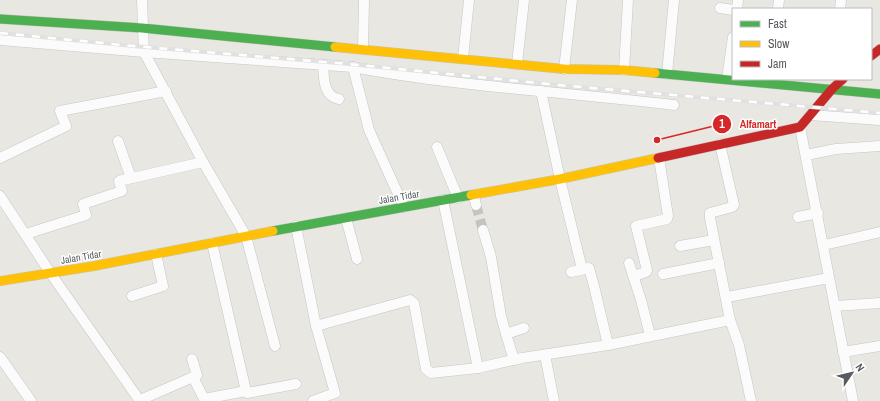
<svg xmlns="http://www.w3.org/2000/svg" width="880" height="401" viewBox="0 0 880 401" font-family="'Archivo Narrow',sans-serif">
	<rect width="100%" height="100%" fill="#e8e7e2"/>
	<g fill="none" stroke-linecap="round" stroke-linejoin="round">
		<path stroke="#c4c4c1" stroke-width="10" stroke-dasharray="10 5" stroke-linecap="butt" d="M476 205 483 230"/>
		<defs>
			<g id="street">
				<path d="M142 0 144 52 203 162 246 236 275 346"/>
				<path d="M720 8 733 10"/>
				<path d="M737 9 738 0"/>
				<path d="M778 9 779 0"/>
				<path d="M840 9 841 0"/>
				<path d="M0 40 144 52 353 67C459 87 567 92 674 105"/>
				<path d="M363 49 364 0"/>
				<path d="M463 58 469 0"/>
				<path d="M517 64 524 0"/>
				<path d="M323 65C324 78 323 96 339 99"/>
				<path d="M353 67 369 130 404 207"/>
				<path d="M564 69 572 0"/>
				<path d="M624 70 628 0"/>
				<path d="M667 74 674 0"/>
				<path d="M727 79 733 37"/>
				<path d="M541 91 560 179 582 269"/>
				<path d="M810 115 880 120"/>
				<path d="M800 127 853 401"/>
				<path d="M118 141 131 178"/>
				<path d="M720 144 734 205 732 207 710 213V218L730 320 739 345 751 401"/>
				<path d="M437 147 458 198"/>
				<path d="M806 155 836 149 880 146"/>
				<path d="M0 158 66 126 60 111 166 91"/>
				<path d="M474 195 476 205"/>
				<path d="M0 196 51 274 140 401"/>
				<path d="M443 200 478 368"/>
				<path d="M798 217 818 213"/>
				<path d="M346 218 357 259"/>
				<path d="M296 226 316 326 335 393 313 401"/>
				<path d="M483 230 491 257 501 316 506 334"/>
				<path d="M26 234 86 215 83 204 122 191 119 181 203 162"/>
				<path d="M824 245 880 232"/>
				<path d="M680 246 714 240"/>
				<path d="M629 263 641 300 650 335"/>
				<path d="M571 272 589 268 594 286 608 345"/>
				<path d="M663 274 719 263"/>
				<path d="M634 276 646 272 647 270 636 226 667 219 668 216 659 158"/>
				<path d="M132 296 163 286 156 254"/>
				<path d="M727 297 829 278"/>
				<path d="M835 306 880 303"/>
				<path d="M316 326 410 300 414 303 426 369 431 373 478 368 522 358 608 345 730 320"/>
				<path d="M843 352 880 346"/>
				<path d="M545 355 554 401"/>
				<path d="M0 357 31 401"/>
				<path d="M192 359 197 375 193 377"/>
				<path d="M514 360 506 334 524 328"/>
				<path d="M247 393 296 384"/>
				<path d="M140 400 193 377 204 399 246 391 212 243"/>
			</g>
			<g id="fast">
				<path d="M0 19 142 28 335 47"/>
				<path d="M655 73 880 94"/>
				<path d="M273 231 471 195"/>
			</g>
			<g id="slow">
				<path d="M335 47 564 69 624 70 655 73"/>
				<path d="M471 195 560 179 658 158"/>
				<path d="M0 281 94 266 273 231"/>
			</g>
			<g id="jam">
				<path d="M871 56 880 49"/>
				<path d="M658 158 800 127 832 89 843 79"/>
			</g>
		</defs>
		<use href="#street" stroke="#c5c6c5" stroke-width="11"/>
		<use href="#fast" stroke="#c5c6c5" stroke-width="10"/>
		<use href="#slow" stroke="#c5c6c5" stroke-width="10"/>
		<use href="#jam" stroke="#c5c6c5" stroke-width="10"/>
		<use href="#street" stroke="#fcfbfb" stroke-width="10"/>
		<use href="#fast" stroke="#4caf50" stroke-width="9"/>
		<use href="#slow" stroke="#ffc107" stroke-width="9"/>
		<use href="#jam" stroke="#c62828" stroke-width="9"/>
		<defs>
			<path id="rail" d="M0 33 133 46 349 64 558 85 880 113"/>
		</defs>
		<use href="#rail" stroke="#e0e1e0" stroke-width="4"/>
		<use href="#rail" stroke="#fff" stroke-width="2.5" stroke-dasharray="8" stroke-linecap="butt"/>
	</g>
	<g text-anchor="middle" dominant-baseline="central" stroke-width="3" stroke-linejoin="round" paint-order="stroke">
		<g font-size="10" fill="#585b5f" stroke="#fff">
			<text transform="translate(399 197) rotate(-10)">Jalan Tidar</text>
			<text transform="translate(81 257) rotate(-10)">Jalan Tidar</text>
		</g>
	</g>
	<path fill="none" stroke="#d62828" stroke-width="1.5" d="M657 140L722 124"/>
	<g fill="#d62828" stroke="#fff" stroke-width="1.5">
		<circle cx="657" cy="140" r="4"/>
		<circle cx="722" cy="124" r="10"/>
	</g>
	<g font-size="12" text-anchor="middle" font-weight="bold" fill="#fff">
		<text x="722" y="128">1</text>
	</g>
	<g font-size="11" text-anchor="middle" font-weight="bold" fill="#d62828" stroke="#fff" stroke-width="3" stroke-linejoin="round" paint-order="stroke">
		<text x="758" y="128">Alfamart</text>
	</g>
	<rect x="732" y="8" width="140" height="72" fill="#ffffff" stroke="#bcbdbf"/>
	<rect x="740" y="21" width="20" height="6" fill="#4caf50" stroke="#bcbdbf"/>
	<text x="768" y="28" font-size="12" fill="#585b5f">Fast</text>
	<rect x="740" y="41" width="20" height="6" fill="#ffc107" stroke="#bcbdbf"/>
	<text x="768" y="48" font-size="12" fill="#585b5f">Slow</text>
	<rect x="740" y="61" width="20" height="6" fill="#c62828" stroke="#bcbdbf"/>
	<text x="768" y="68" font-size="12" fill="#585b5f">Jam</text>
	<g transform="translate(852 373) rotate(55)" stroke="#ffffff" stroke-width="3" paint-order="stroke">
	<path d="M0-3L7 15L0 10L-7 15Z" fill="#585b5f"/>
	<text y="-6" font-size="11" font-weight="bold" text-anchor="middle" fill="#585b5f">N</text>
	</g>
</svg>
